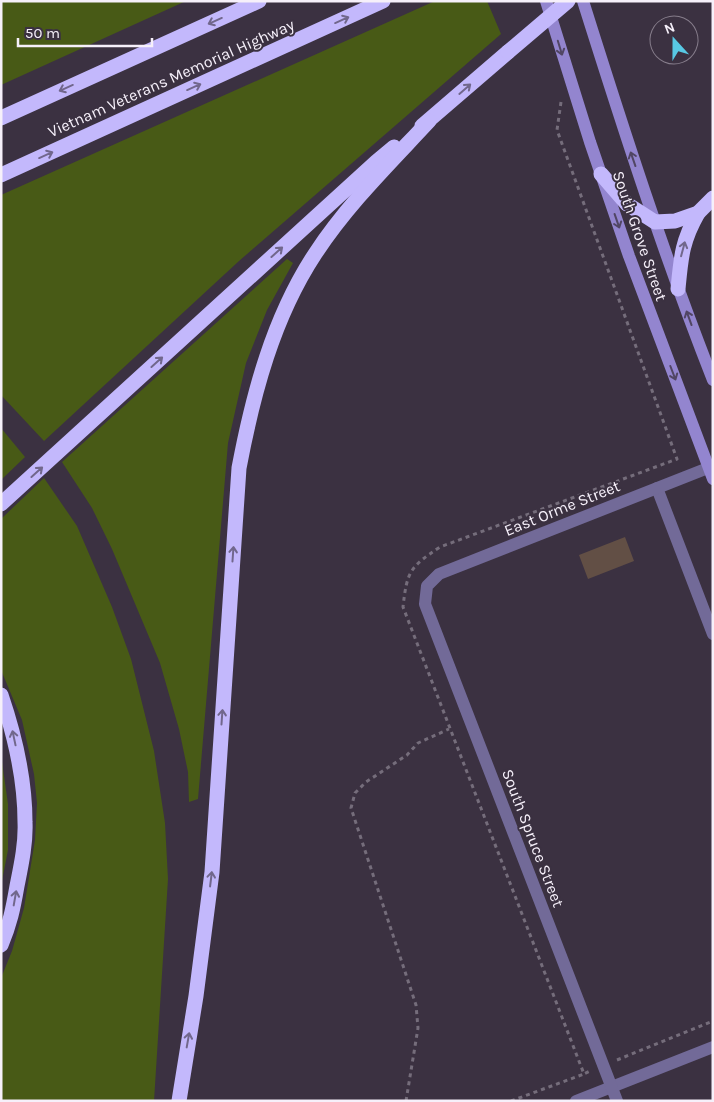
<svg xmlns="http://www.w3.org/2000/svg" width="714" height="1102" viewBox="0 0 714 1102" font-family="Karla,sans-serif">
	<rect width="100%" height="100%" fill="#3b3141"/>
	<g fill="#485a16">
		<path d="M1 1H186L1 85Z"/>
		<path d="M435 1H487L501 34 239 261 44 441 1 395V195Z"/>
		<path d="M287 259 293 263 267 310 246 363 228 443 198 799 189 802 188 772 179 729 160 663 112 549 92 508 62 462Z"/>
		<path d="M1 428 25 457 1 480Z"/>
		<path d="M44 478 77 526 112 607 131 659 154 751 165 823 168 879 154 1101H1V978L12 951 24 908 35 840 37 803 34 774 22 720 1 670V519Z"/>
		<path d="M1 755 8 804V850L1 886Z"/>
	</g>
	<path fill="#624f45" d="M625 537 634 561 588 579 579 555Z"/>
	<g fill="none" stroke-linecap="round" stroke-linejoin="round">
		<g stroke="#756d7b" stroke-width="3" stroke-dasharray="4 4" stroke-linecap="butt">
			<path d="M561 102 557 130 677 459 440 547C410 567 407 571 403 607L584 1074 590 1071"/>
			<path d="M617 1060 713 1021"/>
			<path d="M406 1101 418 1028 416 1005 351 808 355 793 366 782 407 755 418 743 449 729"/>
			<path d="M511 1101 584 1074"/>
		</g>
		<g stroke="#726a98" stroke-width="12">
			<path d="M657 488 713 634"/>
			<path d="M576 1101 713 1047"/>
			<path d="M617 1101 425 604 427 586 439 574 713 466"/>
		</g>
		<g stroke="#9385cf" stroke-width="12">
			<path d="M546 1 590 142 629 256 713 479"/>
			<path d="M583 1C623 128 664 256 713 380"/>
		</g>
		<g stroke="#c3b8fc" stroke-width="15">
			<path d="M1 118 259 1"/>
			<path d="M422 126 508 52"/>
			<path d="M601 174 627 204 655 222 675 221 698 213 713 198"/>
			<path d="M1 175 383 1"/>
			<path d="M678 289C681 257 682 241 698 213"/>
			<path d="M1 504 376 162 394 147"/>
			<path d="M1 695C15 736 25 778 25 822 26 843 21 866 17 886 13 909 10 924 1 945"/>
			<path d="M179 1101 196 996 212 872 239 468C253 394 273 318 315 254 347 205 389 164 429 121"/>
		</g>
		<path stroke="#c3b8fc" stroke-width="15" d="M508 52 568 1"/>
	</g>
	<defs><path id="oneway-shaft" d="M-6 0H5M1.5-3L5.5 0L1.5 3" fill="none" stroke-width="1.6" stroke-linecap="round" stroke-linejoin="round" transform="scale(1.25)"/></defs>
	<g stroke="#71678c">
		<use href="#oneway-shaft" transform="translate(342 20) rotate(-24)"/>
		<use href="#oneway-shaft" transform="translate(215 21) rotate(156)"/>
		<use href="#oneway-shaft" transform="translate(194 87) rotate(-24)"/>
		<use href="#oneway-shaft" transform="translate(66 88) rotate(156)"/>
		<use href="#oneway-shaft" transform="translate(465 89) rotate(-41)"/>
		<use href="#oneway-shaft" transform="translate(46 155) rotate(-24)"/>
		<use href="#oneway-shaft" transform="translate(683 249) rotate(-75)"/>
		<use href="#oneway-shaft" transform="translate(277 252) rotate(-42)"/>
		<use href="#oneway-shaft" transform="translate(157 362) rotate(-42)"/>
		<use href="#oneway-shaft" transform="translate(37 472) rotate(-42)"/>
		<use href="#oneway-shaft" transform="translate(233 554) rotate(-86)"/>
		<use href="#oneway-shaft" transform="translate(222 717) rotate(-86)"/>
		<use href="#oneway-shaft" transform="translate(14 738) rotate(-102)"/>
		<use href="#oneway-shaft" transform="translate(211 879) rotate(-83)"/>
		<use href="#oneway-shaft" transform="translate(15 898) rotate(-80)"/>
		<use href="#oneway-shaft" transform="translate(188 1040) rotate(-80)"/>
	</g>
	<g stroke="#514664">
		<use href="#oneway-shaft" transform="translate(560 48) rotate(73)"/>
		<use href="#oneway-shaft" transform="translate(633 159) rotate(-109)"/>
		<use href="#oneway-shaft" transform="translate(617 221) rotate(71)"/>
		<use href="#oneway-shaft" transform="translate(689 318) rotate(-110)"/>
		<use href="#oneway-shaft" transform="translate(673 373) rotate(69)"/>
	</g>
	<g text-anchor="middle" dominant-baseline="central" stroke-width="4" stroke-linejoin="round" paint-order="stroke">
		<g font-size="16" fill="#f6f0fa" stroke="#3b3141">
			<text transform="translate(171 78) rotate(-24)">Vietnam Veterans Memorial Highway</text>
			<text transform="translate(640 236) rotate(71)">South Grove Street</text>
			<text transform="translate(562 508) rotate(-22)">East Orme Street</text>
			<text transform="translate(533 838) rotate(69)">South Spruce Street</text>
		</g>
	</g>
	<rect width="714" height="1102" fill="none" stroke="#f6f0fa" stroke-width="5"/>
	<g transform="translate(674 40) rotate(339)"><circle r="24" fill="#3b3141" stroke="#867d8b"/>
	<path d="M0-4L9 19L0 12L-9 19Z" fill="#58c9e4"/>
	<text y="-8" font-size="14" font-weight="bold" text-anchor="middle" fill="#f6f0fa">N</text>
	</g>
	<path d="M18 38v8h134v-8" fill="none" stroke="#f6f0fa" stroke-width="2.5"/>
	<text x="25" y="38" font-size="15" fill="#f6f0fa" stroke="#3b3141" stroke-width="4" paint-order="stroke">50 m</text>
</svg>
